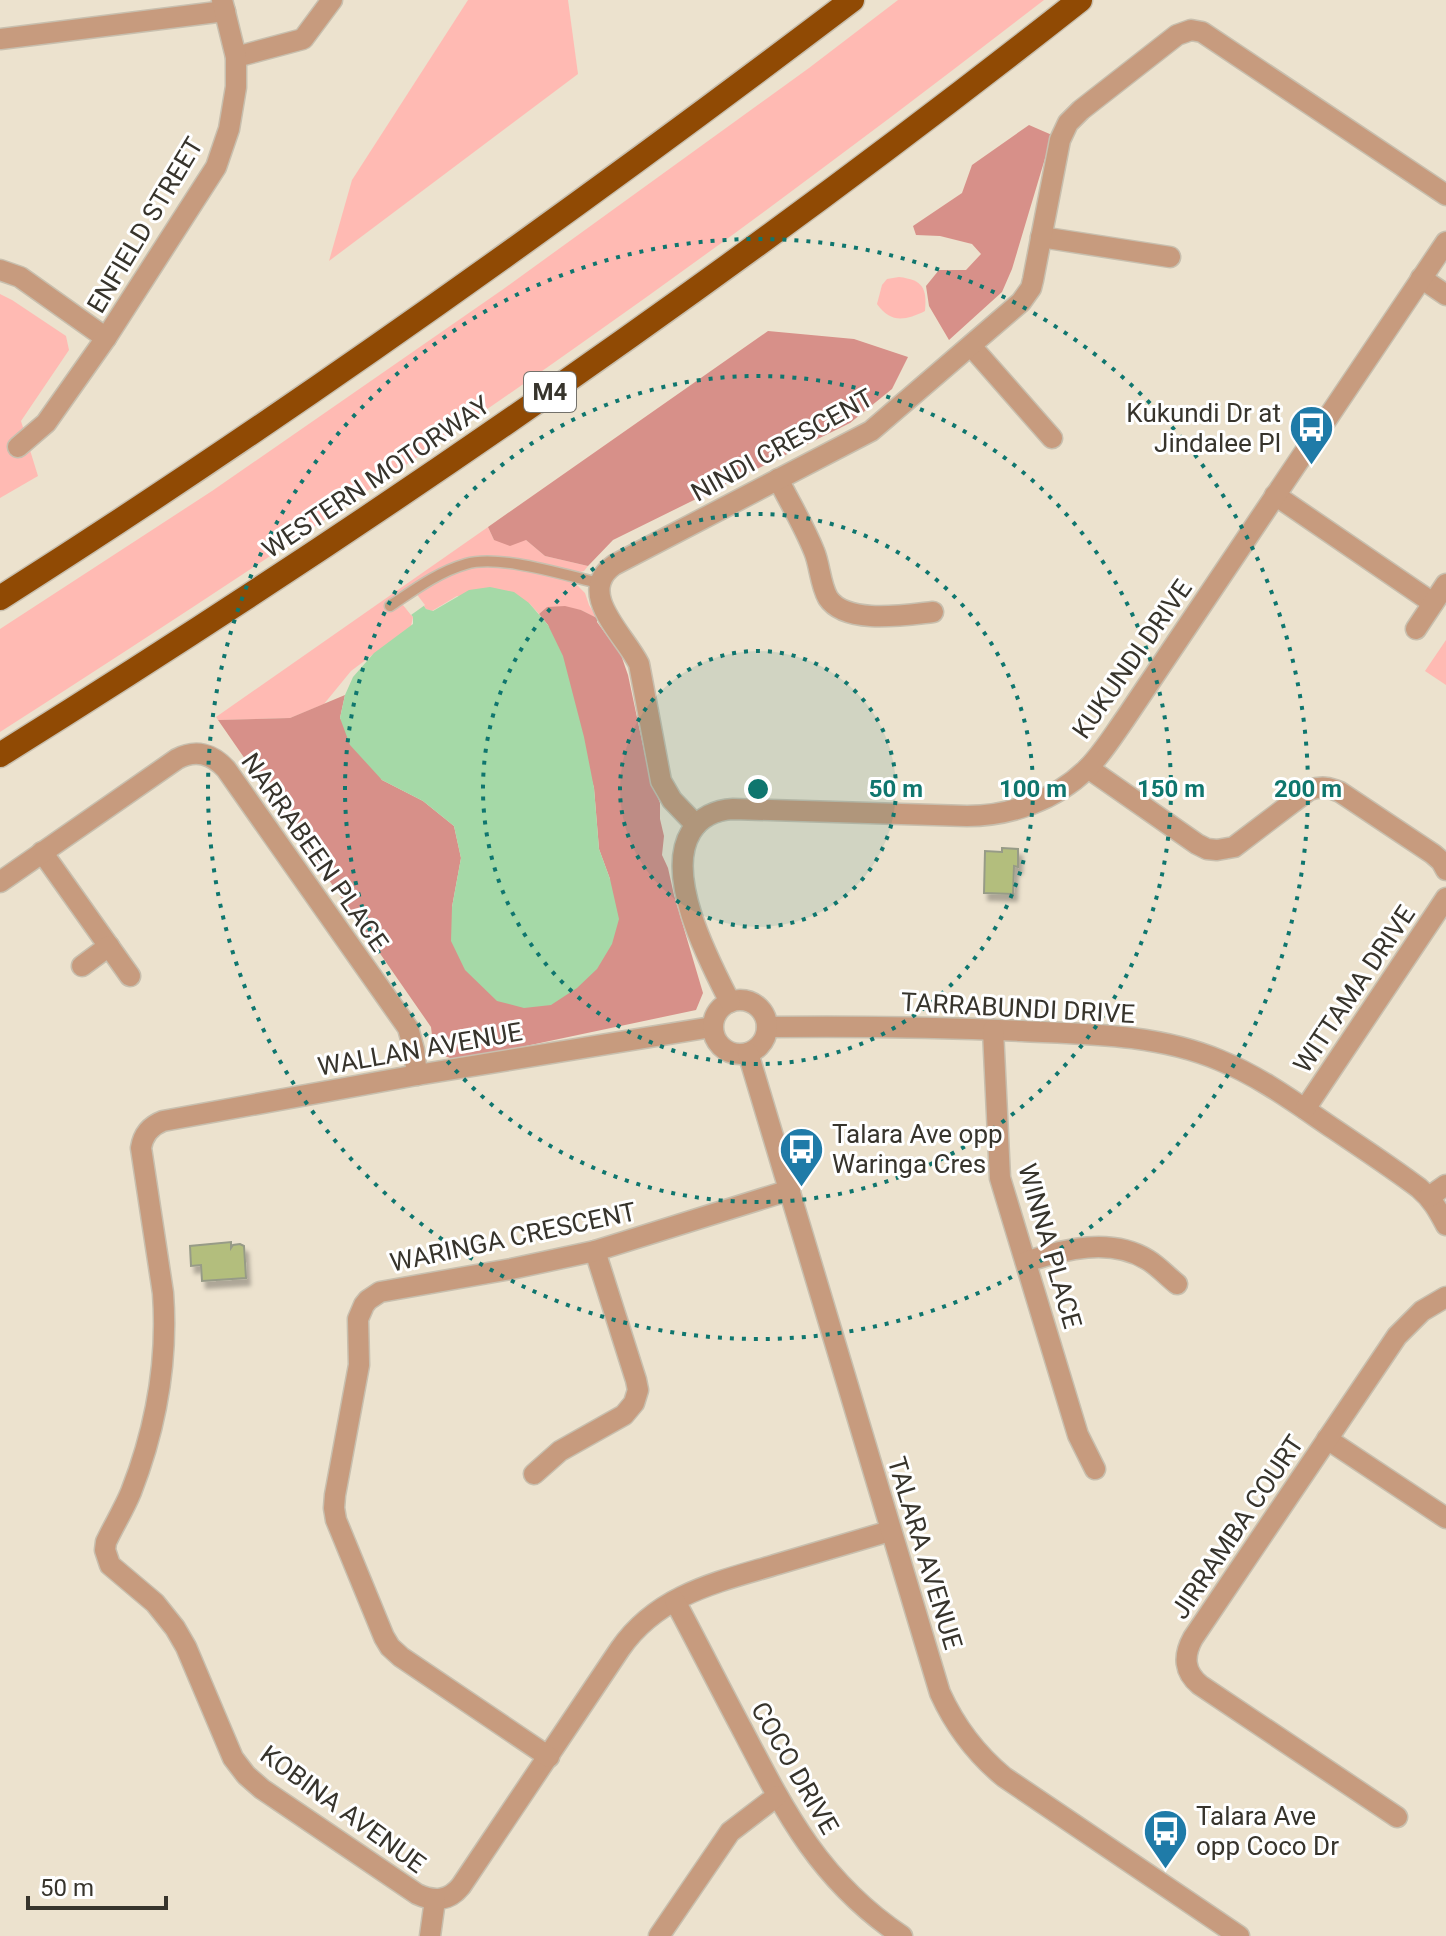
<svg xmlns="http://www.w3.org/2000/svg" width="1446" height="1936" viewBox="0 0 1446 1936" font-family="Roboto,sans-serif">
	<defs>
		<filter id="shadow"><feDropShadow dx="4" dy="7" stdDeviation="2" flood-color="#0004"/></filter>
	</defs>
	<rect width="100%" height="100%" fill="#ece2ce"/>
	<g fill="#ffbab3">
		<path d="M468 0H568L578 74 329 261 352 180Z"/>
		<path d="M898 0H1044C894 116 742 230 586 340 394 476 198 605 0 732V629L212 491 502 290 809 68Z"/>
		<path d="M899 277C923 280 927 288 925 311 905 321 890 323 877 304L882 285 887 279Z"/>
		<path d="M0 294 12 300 66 336 69 350 21 421 38 476 0 498Z"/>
		<path d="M488 527 494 540H526L545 556 588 566 584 571 572 574 498 556 471 557 419 581 392 610 403 605 413 617 411 626 351 671 324 704 290 718 218 720 216 717Z"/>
		<path d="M473 566 510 567 569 581 578 586 585 593 589 605 597 618 581 610 547 607 539 614 529 603 457 596 432 611 426 609 417 595 439 580Z"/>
		<path d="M1446 640V685L1425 671Z"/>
	</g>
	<g fill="#d79089">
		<path d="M1029 125 1052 135 1012 269 1002 292 949 340 929 306 926 286 939 270H966L981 254 972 244 940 236 916 235 913 226 962 193 972 165Z"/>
		<path d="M768 331 854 339 908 357 892 389 850 423 613 540 588 566 545 556 526 540 510 546 494 540 488 527Z"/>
		<path d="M565 606 581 610 597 618V622L621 655 628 675 649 774 660 803V819L664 836 662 855 668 868 674 895 703 993 696 1010 469 1058H450L434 1052 431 1027 218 720 290 718 345 695 340 718 382 780 423 801 454 826 461 858 452 907 610 879 599 849 594 788 548 625 539 614 547 607Z"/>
	</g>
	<path fill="#a5d9a7" d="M490 587 514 592 529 603 548 625 563 656 584 737 594 788 599 849 610 879 619 919 612 944 597 969 577 988 551 1005 524 1008 497 1001 465 970 451 941 452 907 461 858 454 826 423 801 382 780 350 745 340 718 345 695 353 677 374 653 413 624V617L404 605 417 596 426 609 433 611 469 590Z"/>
	<path fill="#ece2ce" d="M415 592 425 605 411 615 401 602Z"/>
	<g fill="#b3be7d" stroke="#979b87" stroke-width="2" filter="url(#shadow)">
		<path d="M1002 848 1018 849V867L1014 866 1013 894 984 893 985 851 1002 852Z"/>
		<path d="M231 1242V1248L233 1245 240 1244 244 1246 246 1278 202 1281 201 1265 191 1266 190 1246Z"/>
	</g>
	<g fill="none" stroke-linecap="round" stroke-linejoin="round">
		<defs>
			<path id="service" d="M390 606C414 590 438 572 466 564 499 554 564 575 599 583"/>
			<g id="minor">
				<path d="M0 39 225 11"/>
				<path d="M236 57 303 39 332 0"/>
				<path d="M1041 237 1170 257"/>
				<path d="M0 270 20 277 106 338"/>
				<path d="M971 346 1052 438"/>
				<path d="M18 447 46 423 106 338 216 167 229 129 236 87V57L222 0"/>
				<path d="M778 479C790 503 804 526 814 551 820 565 820 584 828 598 846 625 905 615 933 612"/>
				<path d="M1275 495 1433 603"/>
				<path d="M1416 629 1446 584"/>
				<path d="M1088 768 1197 844 1207 849 1217 850 1234 847 1309 790C1321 786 1329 787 1340 792L1433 854 1441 861 1446 870"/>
				<path d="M696 825 672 800 661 781 639 664C625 635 575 593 614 565L871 431 1021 302 1031 288 1033 280 1060 140 1068 123 1081 110 1177 35 1191 30 1202 32 1446 195"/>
				<path d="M42 852 130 976"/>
				<path d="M0 882 177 759C196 749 212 754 226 769L408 1028 414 1050 417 1075"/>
				<path d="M82 966 109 946"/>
				<path d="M712 1027 417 1075 163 1121C150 1126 143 1135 141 1148L163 1293C168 1361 156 1428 131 1492 124 1509 114 1525 106 1542L105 1550 110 1565 155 1603 175 1628 186 1647 233 1758 246 1775 262 1789 417 1894C434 1902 449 1901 461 1886L620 1649C658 1594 718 1582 778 1564 816 1553 853 1542 890 1531"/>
				<path d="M767 1027C852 1026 937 1027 1022 1031 1088 1034 1157 1034 1219 1060 1261 1077 1297 1104 1334 1129 1362 1148 1391 1167 1419 1188 1432 1199 1438 1210 1446 1225"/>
				<path d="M993 1030 1000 1178 1078 1435 1095 1469"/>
				<path d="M1305 1109 1446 898"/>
				<path d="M1429 1197 1446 1185"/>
				<path d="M1026 1262C1064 1249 1111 1237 1148 1260 1158 1266 1167 1276 1177 1284"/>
				<path d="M1327 1439 1446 1518"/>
				<path d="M534 1474 560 1451 624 1415 634 1403 638 1390 636 1380 595 1251"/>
				<path d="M675 1601C698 1644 720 1688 743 1731 786 1814 821 1882 902 1936"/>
				<path d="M549 1757 401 1657 390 1647 384 1637 336 1520 334 1508 335 1495 359 1365 358 1319 364 1305 368 1300 380 1292 511 1269 595 1251 790 1190"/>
				<path d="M1397 1817 1200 1685C1184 1672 1183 1656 1193 1638L1397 1336 1422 1311 1446 1297"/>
				<path d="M430 1936 435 1900"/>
				<path d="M659 1936 730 1832 777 1796"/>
			</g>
			<g id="tertiary">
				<path d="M1421 278 1446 295"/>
				<circle cx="740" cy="1027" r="27"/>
				<path d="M730 1002C709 961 664 876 691 832 700 817 716 810 733 809L967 816C1011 816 1055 800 1087 769 1102 754 1113 736 1125 719L1446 242"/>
				<path d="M748 1053C813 1266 874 1480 940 1693 955 1726 975 1753 1004 1777L1239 1936"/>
			</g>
			<g id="motorway">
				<path d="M0 598C293 412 576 209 852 0"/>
				<path d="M0 755C373 522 735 272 1080 0"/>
			</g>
		</defs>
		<use href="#service" stroke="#c8bfae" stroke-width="13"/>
		<use href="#minor" stroke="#c8bfae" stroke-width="23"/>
		<use href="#tertiary" stroke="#c8bfae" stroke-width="23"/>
		<use href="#motorway" stroke="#c8bfae" stroke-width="27"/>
		<use href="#service" stroke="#c79b7e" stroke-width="10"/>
		<use href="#minor" stroke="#c79b7e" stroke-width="20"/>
		<use href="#tertiary" stroke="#c79b7e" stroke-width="20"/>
		<use href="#motorway" stroke="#904a04" stroke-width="24"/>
	</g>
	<circle cx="758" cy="789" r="138" fill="#0f766e" fill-opacity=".12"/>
	<g fill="none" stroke="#0f766e" stroke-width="4" stroke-dasharray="4 8">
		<circle cx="758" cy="789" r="138"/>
		<circle cx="758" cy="789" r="275"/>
		<circle cx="758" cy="789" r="413"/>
		<circle cx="758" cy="789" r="550"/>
	</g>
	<defs>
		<symbol id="bus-pin" viewBox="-11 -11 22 30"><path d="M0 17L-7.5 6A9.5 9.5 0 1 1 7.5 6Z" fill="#1f7ba8" stroke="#fff"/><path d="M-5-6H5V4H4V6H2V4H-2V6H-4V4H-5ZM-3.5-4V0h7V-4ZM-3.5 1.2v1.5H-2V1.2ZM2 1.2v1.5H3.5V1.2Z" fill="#fff"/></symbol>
	</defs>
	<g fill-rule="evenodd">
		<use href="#bus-pin" x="1286" y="402" width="51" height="69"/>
		<use href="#bus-pin" x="776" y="1124" width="51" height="69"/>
		<use href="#bus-pin" x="1140" y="1806" width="51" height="69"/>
	</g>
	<g text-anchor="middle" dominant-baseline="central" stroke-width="6" stroke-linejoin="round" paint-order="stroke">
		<rect fill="#fff" stroke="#73716b" stroke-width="2" x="524" y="372" width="52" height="40" rx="6"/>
		<g font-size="24" font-weight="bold" fill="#37342c">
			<text x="550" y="392">M4</text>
		</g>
		<g font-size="26" fill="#37342c" stroke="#fff">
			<text transform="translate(145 225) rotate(-59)">ENFIELD STREET</text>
			<text transform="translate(782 445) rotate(-29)">NINDI CRESCENT</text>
			<text transform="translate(376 477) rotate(-34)">WESTERN MOTORWAY</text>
			<text transform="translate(1132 659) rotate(-55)">KUKUNDI DRIVE</text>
			<text transform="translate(315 852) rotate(55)">NARRABEEN PLACE</text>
			<text transform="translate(1354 989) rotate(-56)">WITTAMA DRIVE</text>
			<text transform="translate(1018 1008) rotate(3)">TARRABUNDI DRIVE</text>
			<text transform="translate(420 1049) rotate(-10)">WALLAN AVENUE</text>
			<text transform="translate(513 1237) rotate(-12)">WARINGA CRESCENT</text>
			<text transform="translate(1050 1246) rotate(74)">WINNA PLACE</text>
			<text transform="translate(1237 1527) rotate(-56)">JIRRAMBA COURT</text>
			<text transform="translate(925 1553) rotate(73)">TALARA AVENUE</text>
			<text transform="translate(795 1768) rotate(60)">COCO DRIVE</text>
			<text transform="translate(343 1809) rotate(36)">KOBINA AVENUE</text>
		</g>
		<g font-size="26" fill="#37342c" stroke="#fff" text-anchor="start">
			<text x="1281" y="413" text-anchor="end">Kukundi Dr at<tspan x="1281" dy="30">Jindalee Pl</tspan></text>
			<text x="832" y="1134">Talara Ave opp<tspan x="832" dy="30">Waringa Cres</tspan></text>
			<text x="1196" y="1816">Talara Ave<tspan x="1196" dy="30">opp Coco Dr</tspan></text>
		</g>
	</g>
	<circle cx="758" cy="789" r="12" fill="#0f766e" stroke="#fff" stroke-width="4"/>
	<g font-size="24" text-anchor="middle" font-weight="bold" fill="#0f766e" stroke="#fff" stroke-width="6" stroke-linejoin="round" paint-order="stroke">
		<text x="896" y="797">50 m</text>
		<text x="1033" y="797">100 m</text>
		<text x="1171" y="797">150 m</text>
		<text x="1308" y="797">200 m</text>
	</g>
	<path d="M28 1896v12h138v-12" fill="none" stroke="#37342c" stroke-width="4"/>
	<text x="40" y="1896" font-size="24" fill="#37342c" stroke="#ffffff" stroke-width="6" paint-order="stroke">50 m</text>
</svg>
